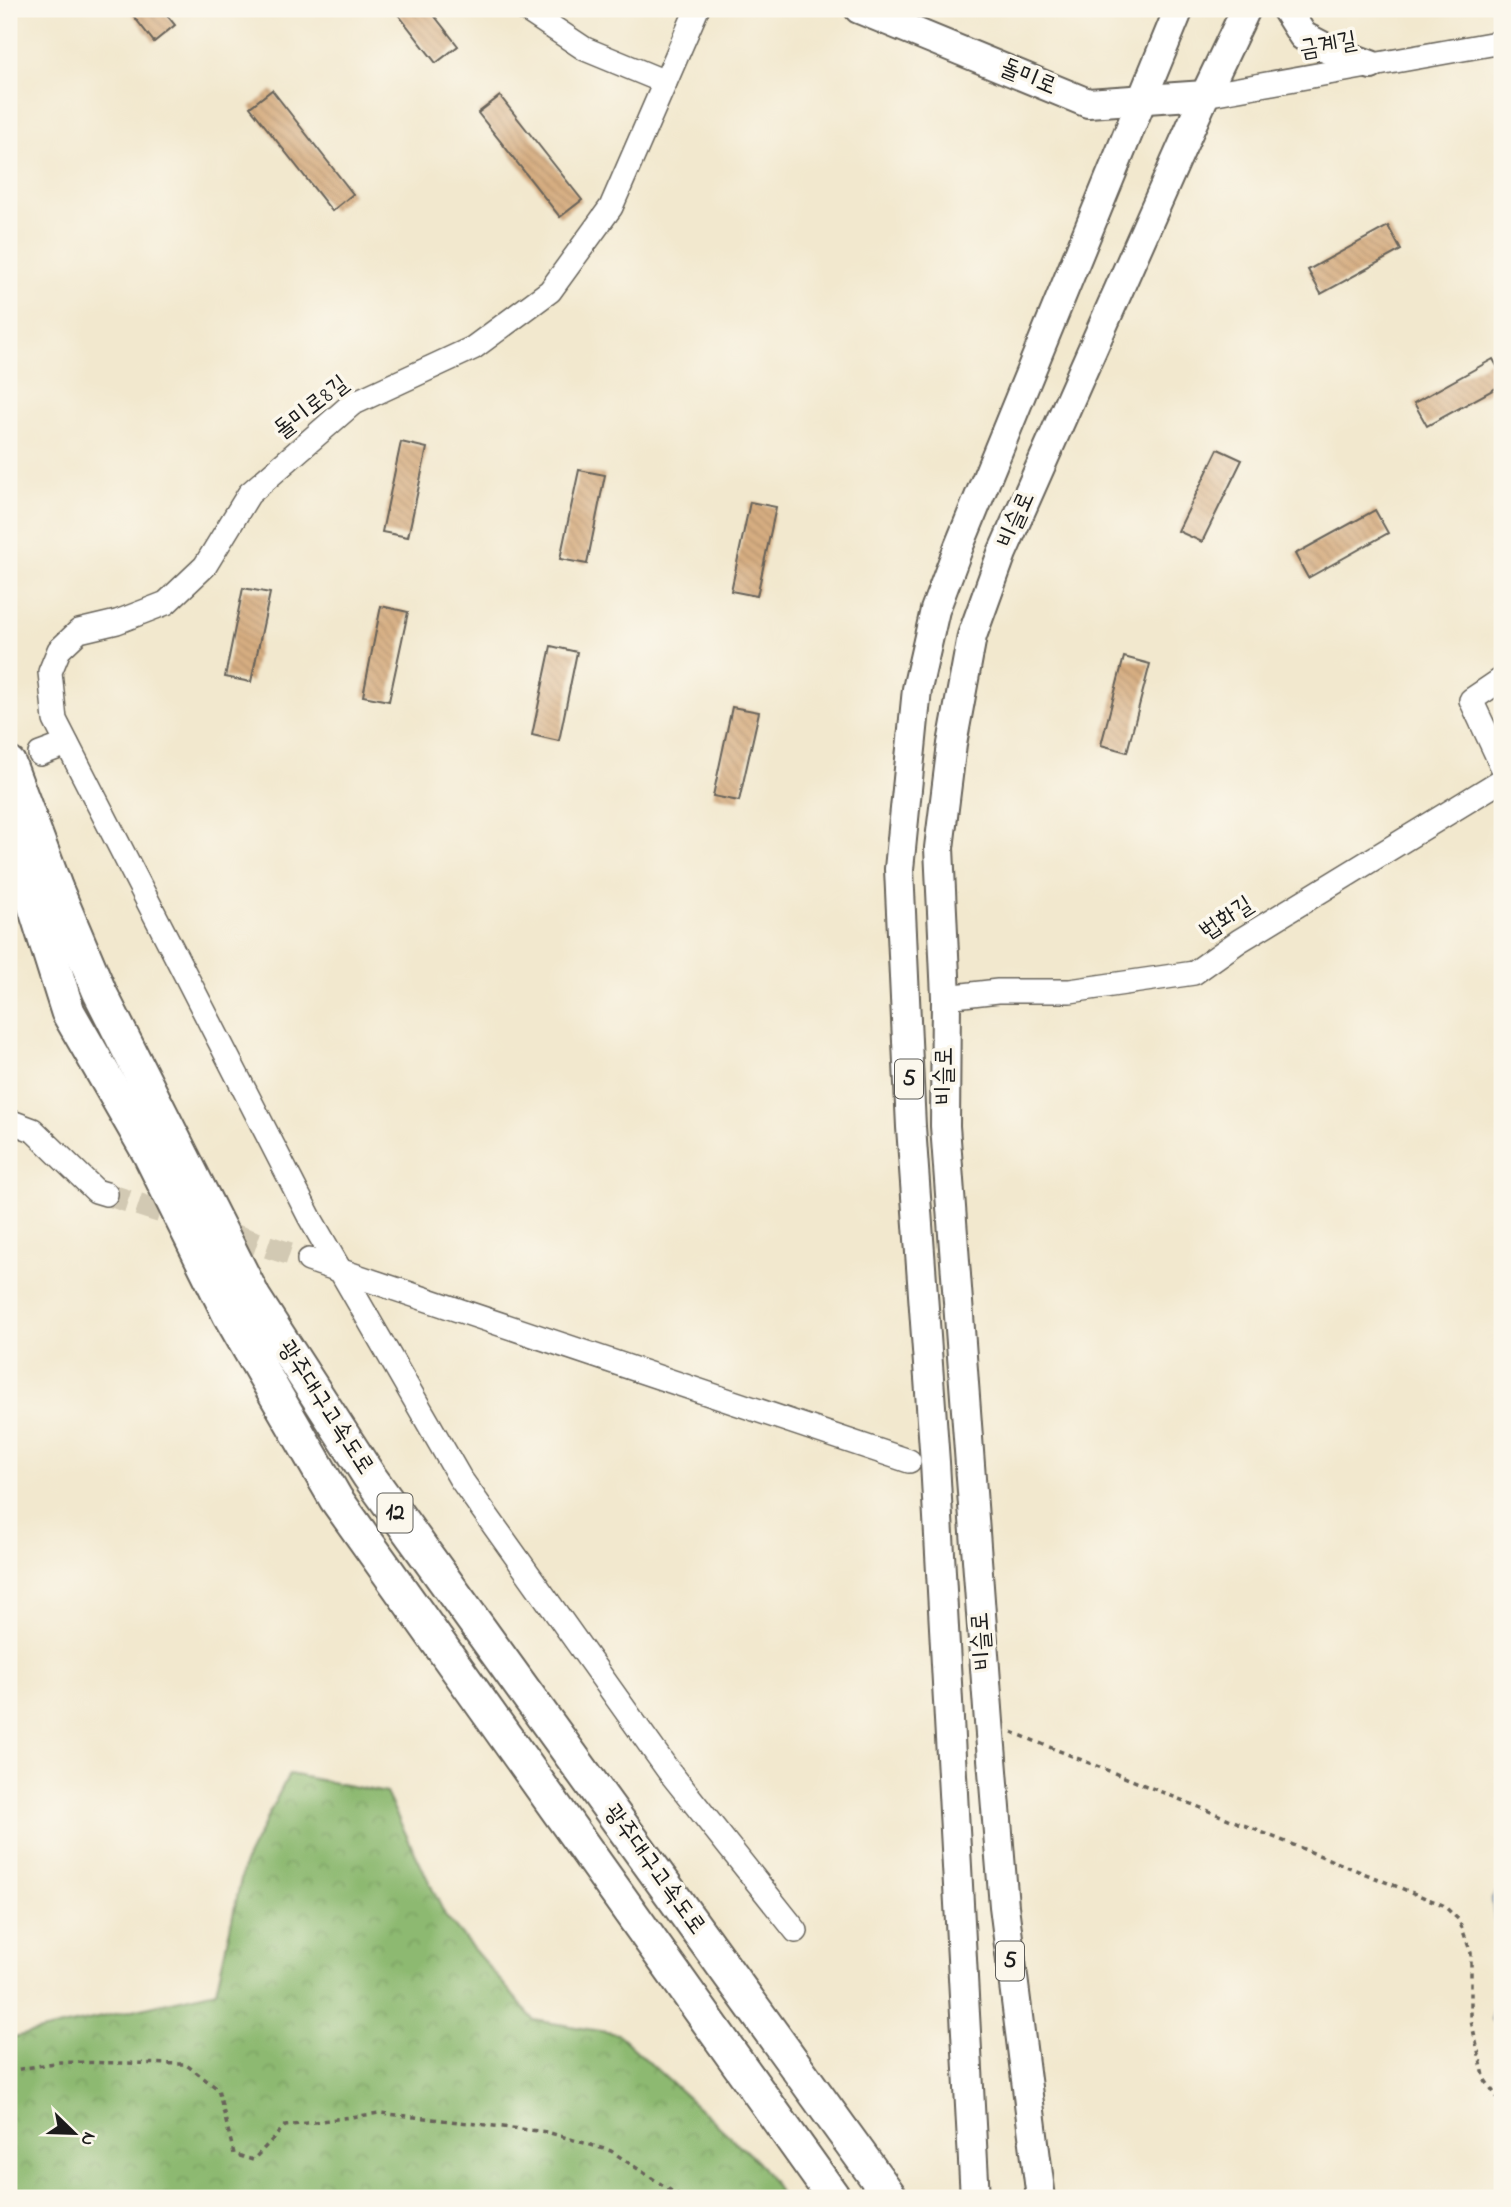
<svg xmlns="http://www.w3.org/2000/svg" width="1511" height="2207" viewBox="0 0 1511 2207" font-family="'Indie Flower','Poor Story',sans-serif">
	<defs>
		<pattern id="forest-crowns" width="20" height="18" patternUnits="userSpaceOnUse" patternTransform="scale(1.75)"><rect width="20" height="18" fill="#8db971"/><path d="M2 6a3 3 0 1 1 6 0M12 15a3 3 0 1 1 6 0" fill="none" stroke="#799e61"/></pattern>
		<pattern id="building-back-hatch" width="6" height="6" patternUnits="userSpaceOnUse" patternTransform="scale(1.75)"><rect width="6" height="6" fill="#d6ad81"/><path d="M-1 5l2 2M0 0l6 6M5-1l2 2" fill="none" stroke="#b7946f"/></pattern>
	</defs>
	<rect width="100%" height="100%" fill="#fbf7ec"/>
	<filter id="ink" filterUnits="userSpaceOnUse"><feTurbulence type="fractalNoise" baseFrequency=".0143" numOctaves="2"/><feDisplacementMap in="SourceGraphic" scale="14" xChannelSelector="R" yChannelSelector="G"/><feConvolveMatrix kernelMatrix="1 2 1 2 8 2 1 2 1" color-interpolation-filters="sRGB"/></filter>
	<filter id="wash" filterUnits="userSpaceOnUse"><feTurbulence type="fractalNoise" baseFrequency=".00686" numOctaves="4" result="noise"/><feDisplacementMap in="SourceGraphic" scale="28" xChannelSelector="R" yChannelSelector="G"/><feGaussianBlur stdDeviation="1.57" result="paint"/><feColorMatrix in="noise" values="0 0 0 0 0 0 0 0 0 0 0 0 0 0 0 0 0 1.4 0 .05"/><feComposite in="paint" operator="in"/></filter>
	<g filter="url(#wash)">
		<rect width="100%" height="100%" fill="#f2e8ce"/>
		<path fill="url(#forest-crowns)" stroke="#546a46" stroke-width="2" d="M289 1774 386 1793 446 1917 534 2020 618 2034 760 2164 783 2198H9V2038L216 1991 245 1861Z"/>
		<path fill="#7bb1e9" stroke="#4c6682" stroke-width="2" d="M1502 1880V2033L1491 2019 1501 1969 1492 1899Z"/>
		<g id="blocks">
			<g fill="url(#building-back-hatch)">
				<path d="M128 9H162L175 25 154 42Z"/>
				<path d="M394 9H429L458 46 436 63Z"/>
				<path d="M272 90 353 194 332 211 250 107Z"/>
				<path d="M500 96 582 200 560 217 478 113Z"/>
				<path d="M1388 226 1401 250 1321 294 1308 270Z"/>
				<path d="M1493 359 1502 375V385L1427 426 1414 403Z"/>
				<path d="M401 442 427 448 408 537 382 532Z"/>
				<path d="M1218 449 1242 460 1202 542 1178 531Z"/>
				<path d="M579 470 605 475 587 564 560 559Z"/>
				<path d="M750 502 776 507 757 596 731 591Z"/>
				<path d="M1375 510 1388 533 1308 578 1295 554Z"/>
				<path d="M243 588 270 593 251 682 225 677Z"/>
				<path d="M381 606 408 612 389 701 363 696Z"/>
				<path d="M551 646 577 652 559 741 532 735Z"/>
				<path d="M1124 657 1150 664 1127 752 1101 745Z"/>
				<path d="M732 707 759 712 739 801 713 796Z"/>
			</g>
		</g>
	</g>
	<g filter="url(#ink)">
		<use href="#blocks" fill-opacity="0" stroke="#67635a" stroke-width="2"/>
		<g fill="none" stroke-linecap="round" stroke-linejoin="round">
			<path stroke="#d2c9b3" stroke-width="23" stroke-dasharray="23 11" stroke-linecap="butt" d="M106 1194 309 1260"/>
			<defs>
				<g id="minor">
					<path d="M525 9 585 49 665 82"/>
					<path d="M697 9 611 207 550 291 473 348 352 404 249 494 205 566 166 603 117 622 79 631 59 650 50 672 55 720 310 1218 460 1478 668 1770 796 1931"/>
					<path d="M1205 95 1502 42"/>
					<path d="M1502 679 1471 700 1502 766"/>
					<path d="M40 754 67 744"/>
					<path d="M946 997 998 991H1070L1194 973 1239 941 1502 780"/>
					<path d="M9 1121 33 1130 96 1191 106 1194"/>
					<path d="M309 1260 909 1461"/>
				</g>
				<g id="major">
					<path d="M859 9 1088 103 1205 95"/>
					<path d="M1286 9 1303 36 1328 49 1371 65"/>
					<path d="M975 2198 935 1462 911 1127 899 869 917 689 935 610 959 546 1179 9"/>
					<path d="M1041 2198 1004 1906 989 1722 945 1126 946 997 939 848 952 744 972 636 1002 553 1205 95 1246 9"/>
				</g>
				<g id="highway">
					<path d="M9 764 56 889 100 993 254 1298 369 1476 891 2198"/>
					<path d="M9 840 28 885 68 1012 149 1153 229 1314 336 1499 834 2198"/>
				</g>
			</defs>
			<use href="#minor" stroke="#67635a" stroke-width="26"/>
			<use href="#major" stroke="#67635a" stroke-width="32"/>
			<use href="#highway" stroke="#67635a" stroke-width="37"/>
			<g stroke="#67635a" stroke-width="3.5" stroke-dasharray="5 5" stroke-linecap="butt">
				<path d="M1012 1732 1443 1905 1459 1920 1471 1953V2021L1485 2080 1502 2104"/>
				<path d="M9 2071 60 2062 185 2064 218 2089 234 2154 253 2160 285 2126 380 2113 547 2132 611 2151 682 2198"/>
			</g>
			<use href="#minor" stroke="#fff" stroke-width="23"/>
			<use href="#major" stroke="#fff" stroke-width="28"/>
			<use href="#highway" stroke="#fff" stroke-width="33"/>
		</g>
	</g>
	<g text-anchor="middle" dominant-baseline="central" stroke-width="7" stroke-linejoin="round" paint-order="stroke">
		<g fill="#fbf7ec" stroke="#5f5e5a" stroke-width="2">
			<rect x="895" y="1059.5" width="28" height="39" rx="5"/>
			<rect x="377.5" y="1493.5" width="35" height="39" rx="5"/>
			<rect x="996" y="1941.5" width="28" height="39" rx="5"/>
		</g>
		<g font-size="23" font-weight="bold" fill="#1c1c1c">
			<text x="909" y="1079">5</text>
			<text x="395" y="1513">12</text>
			<text x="1010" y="1961">5</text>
		</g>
		<g font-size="24" fill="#1c1c1c" stroke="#fbf7ec">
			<text transform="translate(1328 46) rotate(-10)">금계길</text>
			<text transform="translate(1028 78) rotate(22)">돌미로</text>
			<text transform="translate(312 408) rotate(-38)">돌미로8길</text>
			<text transform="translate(1017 520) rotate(-66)">비슬로</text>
			<text transform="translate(1227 919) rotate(-33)">법화길</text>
			<text transform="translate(945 1076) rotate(-90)">비슬로</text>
			<text transform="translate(325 1408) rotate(57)">광주대구고속도로</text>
			<text transform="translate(983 1641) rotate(-94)">비슬로</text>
			<text transform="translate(654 1870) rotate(54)">광주대구고속도로</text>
		</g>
	</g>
	<rect width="1511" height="2207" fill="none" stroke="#fbf7ec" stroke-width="35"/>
	<g transform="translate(74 2133) rotate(113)" stroke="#fbf7ec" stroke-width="5" paint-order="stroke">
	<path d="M0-5L12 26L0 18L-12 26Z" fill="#1c1c1c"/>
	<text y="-10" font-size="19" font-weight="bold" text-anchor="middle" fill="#1c1c1c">N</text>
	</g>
</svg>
